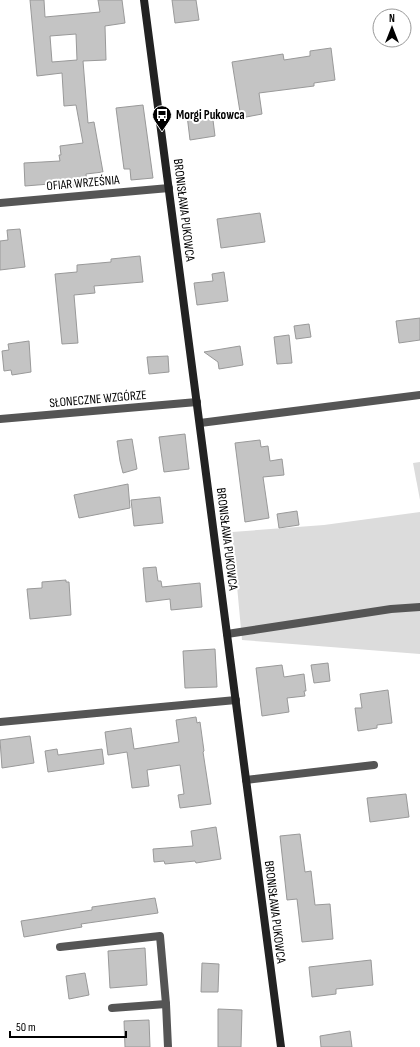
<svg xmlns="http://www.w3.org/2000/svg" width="420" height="1047" viewBox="0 0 420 1047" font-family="'Sofia Sans Condensed',sans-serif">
	<rect width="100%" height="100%" fill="#fff"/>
	<g fill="#dcdcdc">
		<path d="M420 462V500L413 463Z"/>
		<path d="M420 512V654L242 640 232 532 324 525Z"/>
	</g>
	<g fill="#c4c4c4" stroke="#999" fill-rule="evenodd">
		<path d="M30 0H44L45 17 100 12 98 0H122L125 23 105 26 106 60 83 61 88 123 94 122 103 172 86 174 87 185 63 188 62 183 25 186 24 163 60 161 59 155H61L60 146 83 143 76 105 64 106 62 73 37 76ZM76 34 77 60 52 62 50 36Z"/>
		<path d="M172 0H196L199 20 175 23Z"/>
		<path d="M331 48 335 80 314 83V86L259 93 262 114 241 118 232 62 283 54 284 60 310 56V51Z"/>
		<path d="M143 105 153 178 131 180 130 169H124L116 108Z"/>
		<path d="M212 112 215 136 190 140 187 115Z"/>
		<path d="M260 213 265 242 221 248 217 219Z"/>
		<path d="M20 229 25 267 0 270V241L8 240 7 230Z"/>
		<path d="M140 256 143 282 94 286 95 293 74 295 78 343 62 344 55 274 77 272V265L111 262V259Z"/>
		<path d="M224 272 228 301 197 305 194 283 213 281 212 274Z"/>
		<path d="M420 318V340L399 343 396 321Z"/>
		<path d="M309 324 311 337 296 339 294 326Z"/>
		<path d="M289 335 292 363 277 364 274 337Z"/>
		<path d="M29 341 31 372 12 375 11 370 4 371 2 351 9 350 8 344Z"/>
		<path d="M240 346 243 365 219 369 218 362 204 352Z"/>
		<path d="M168 356 169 372 149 374 147 357Z"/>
		<path d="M185 434 189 469 164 472 159 437Z"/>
		<path d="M132 439 137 469 123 473 120 461 117 441Z"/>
		<path d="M260 440 261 447 268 446 270 461 282 459 284 475 263 477 269 518 245 522 235 443Z"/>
		<path d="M128 484 130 508 79 518 74 495Z"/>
		<path d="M160 497 163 523 134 526 131 500Z"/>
		<path d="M297 511 299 525 279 528 277 514Z"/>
		<path d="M156 567 158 581H161L162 587 200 583 202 607 171 610 170 599 146 602 143 568Z"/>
		<path d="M66 580V582H69L71 615 30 619 27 589 42 588V582Z"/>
		<path d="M215 649 217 687 185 688 183 651Z"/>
		<path d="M328 663 330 681 314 683 311 665Z"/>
		<path d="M282 665 284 677 304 674 306 691H304L305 696 287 698 289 712 262 716 256 668Z"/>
		<path d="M388 690 392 723 377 725V728L358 731 355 708H362L360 694Z"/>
		<path d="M196 717 197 723 200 722 204 751 203 752 211 804 180 808 178 795 184 794 180 765 147 770 149 786 132 788 127 752 108 755 105 732 131 728 134 749 179 742 176 720Z"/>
		<path d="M30 736 34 763 2 768 0 740Z"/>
		<path d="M57 749 58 755 102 749 104 764 48 772 45 751Z"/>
		<path d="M406 794 409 817 370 822 367 798Z"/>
		<path d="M216 827 221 859 196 863 195 861 165 864 164 861 154 862 153 849 193 846 191 831Z"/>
		<path d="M300 834 305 872 311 871 315 905 330 904 333 939 302 942 297 899 287 900 280 836Z"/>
		<path d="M155 898 158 913 81 924 82 927 24 937 21 921 92 910V907Z"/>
		<path d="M145 948 147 985 110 988 108 951Z"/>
		<path d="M371 960 373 985 336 989V994L312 997 309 967Z"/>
		<path d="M202 963 219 964 218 992H201Z"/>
		<path d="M85 973 89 995 69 999 66 976Z"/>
		<path d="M218 1009 242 1010 241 1047H218Z"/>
		<path d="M149 1020 150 1047H125L124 1021Z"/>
		<path d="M350 1031 352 1047H321L320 1036Z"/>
	</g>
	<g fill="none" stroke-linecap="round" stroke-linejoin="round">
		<g stroke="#555" stroke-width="8">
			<path d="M227 634 391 609 420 607"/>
			<path d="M60 947 160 936 166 1004 168 1047"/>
			<path d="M112 1008 166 1004"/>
		</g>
		<g stroke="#555" stroke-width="8">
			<path d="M0 203 169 188"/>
			<path d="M0 419 197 402"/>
			<path d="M200 423 420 395"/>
			<path d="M0 722 236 700"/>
			<path d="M246 780 374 765"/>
		</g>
		<path stroke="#222" stroke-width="8" d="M144 0 281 1047"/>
	</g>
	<defs>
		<symbol id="bus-pin" viewBox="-11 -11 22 30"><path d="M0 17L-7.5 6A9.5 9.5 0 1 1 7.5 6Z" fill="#000" stroke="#fff"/><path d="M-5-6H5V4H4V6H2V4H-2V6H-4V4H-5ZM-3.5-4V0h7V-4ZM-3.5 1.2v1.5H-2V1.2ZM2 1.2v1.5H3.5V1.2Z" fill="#fff"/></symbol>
	</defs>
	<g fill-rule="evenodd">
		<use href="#bus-pin" x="151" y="104" width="22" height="30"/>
	</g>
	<g text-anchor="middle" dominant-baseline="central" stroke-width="4" stroke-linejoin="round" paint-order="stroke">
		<g font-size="13" font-weight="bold" fill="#000" stroke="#fff" text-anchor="start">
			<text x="176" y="115">Morgi Pukowca</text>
		</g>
		<g font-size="13" fill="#000" stroke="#fff">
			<text transform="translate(83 183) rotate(-5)">OFIAR WRZEŚNIA</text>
			<text transform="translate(184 210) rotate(83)">BRONISŁAWA PUKOWCA</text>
			<text transform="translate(98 399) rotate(-5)">SŁONECZNE WZGÓRZE</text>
			<text transform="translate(227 539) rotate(83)">BRONISŁAWA PUKOWCA</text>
			<text transform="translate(275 912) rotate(83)">BRONISŁAWA PUKOWCA</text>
		</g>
	</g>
	<g transform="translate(392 28)"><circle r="19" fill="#ffffff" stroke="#999999"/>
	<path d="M0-3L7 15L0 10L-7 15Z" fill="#000000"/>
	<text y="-6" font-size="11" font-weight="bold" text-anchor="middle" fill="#000000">N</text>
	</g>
	<path d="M10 1031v6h116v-6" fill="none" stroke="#000000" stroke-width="2"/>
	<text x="16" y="1031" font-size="12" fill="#000000" stroke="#ffffff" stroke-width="3" paint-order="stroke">50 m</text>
</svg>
